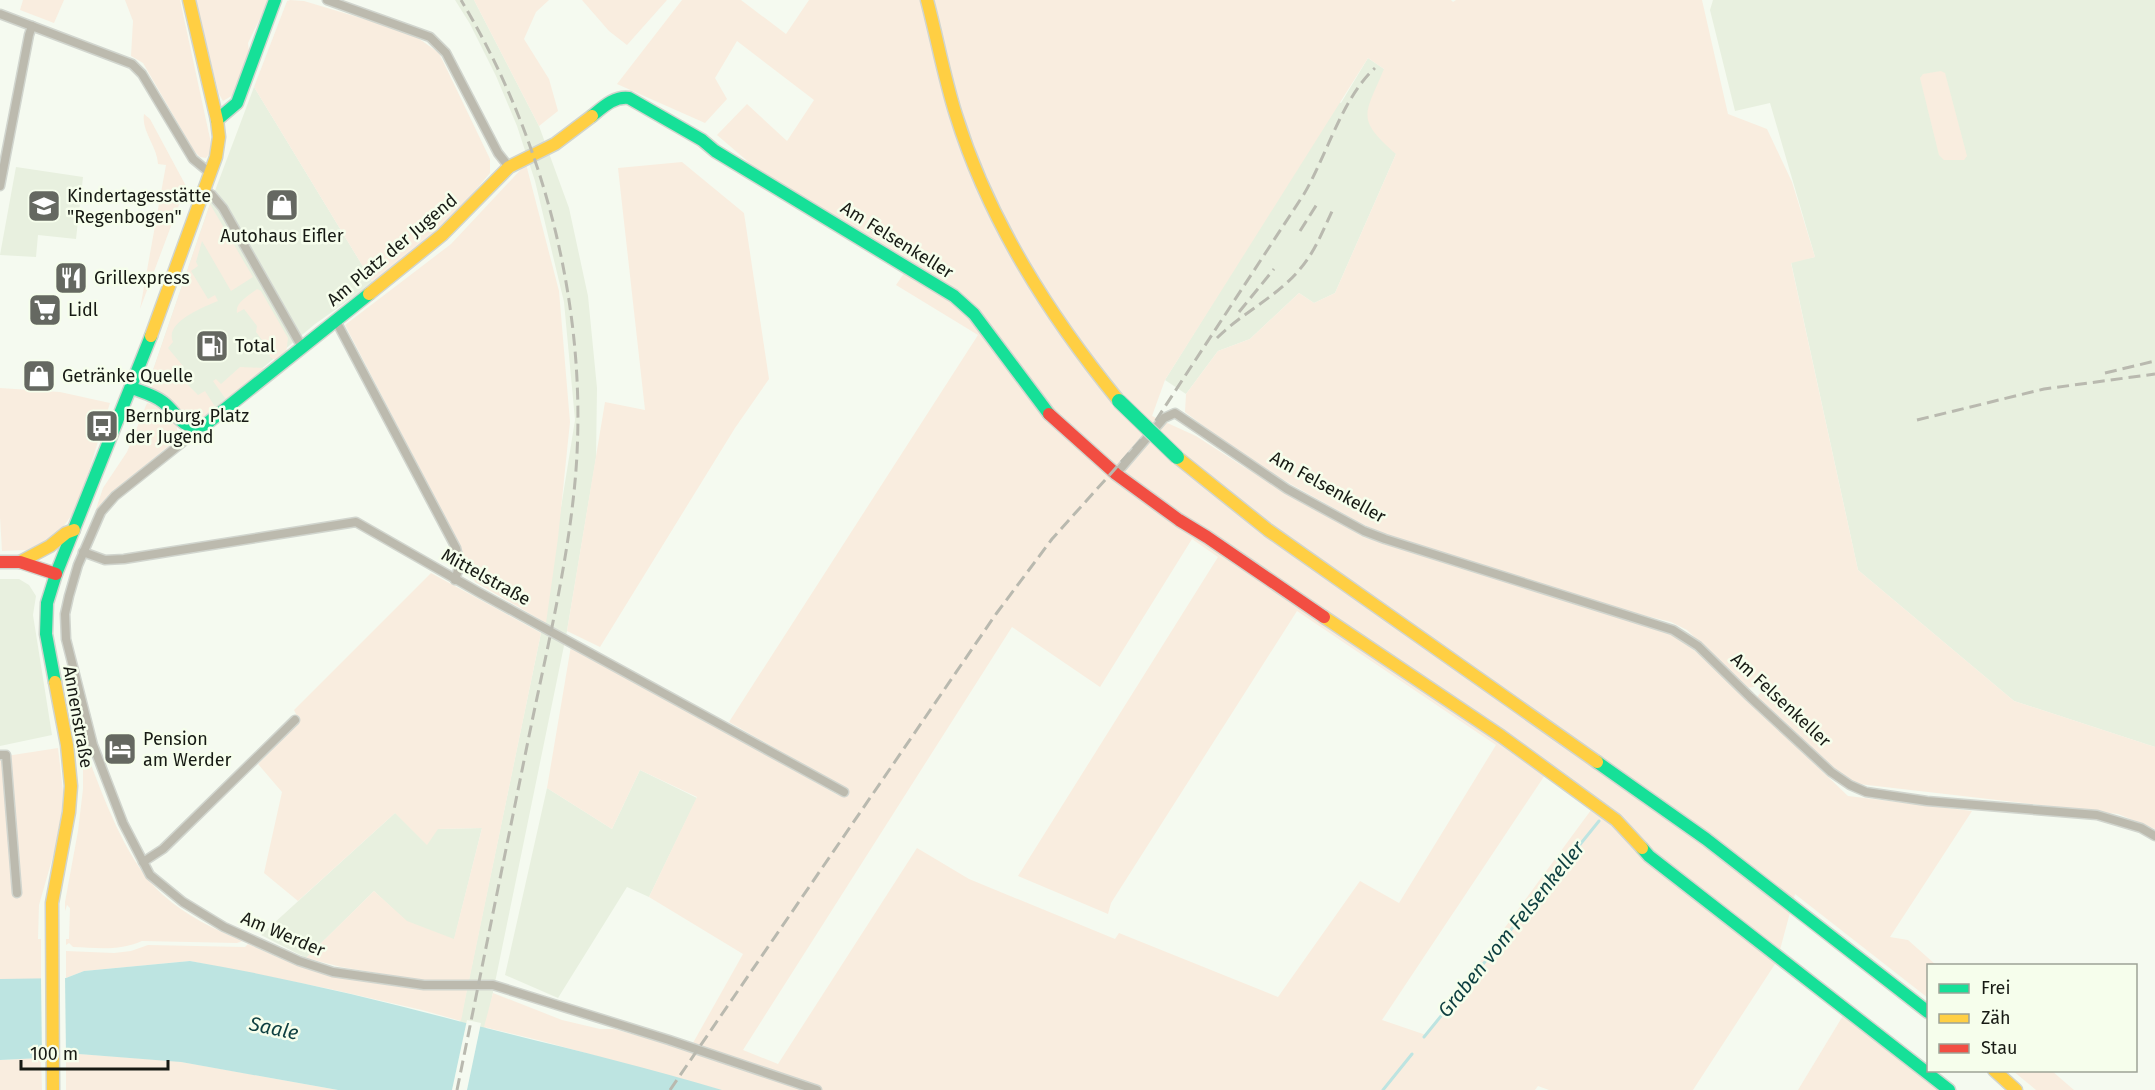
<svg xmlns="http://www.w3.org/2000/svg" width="2155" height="1090" viewBox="0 0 2155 1090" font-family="'Fira Sans',sans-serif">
	<rect width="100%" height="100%" fill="#f5faf0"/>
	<g fill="#e8f0df">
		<path d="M455 0H474L539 126 569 208 588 296 597 388 596 458 567 631 473 1090H446L541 633 575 420 564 302 535 181 517 126 496 76 470 24Z"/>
		<path d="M1713 0H2155V747L2014 701 1858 570 1791 262 1815 257 1770 103 1735 111 1710 10Z"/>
		<path d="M1368 58 1384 69 1396 154 1335 293 1314 303 1299 293 1250 339 1218 351 1186 394 1165 380 1338 102 1341 103Z"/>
		<path d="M254 87 373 283 315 324 216 407 197 421 151 376 210 204Z"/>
		<path d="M16 167 83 177 76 239 38 235 36 257 0 255Z"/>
		<path d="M0 579H19L29 585 36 596 33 615 52 735 0 746Z"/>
		<path d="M640 770 697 798 649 897 627 887 558 998 505 975 547 788 612 829Z"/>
		<path d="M395 813 438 829 482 828 454 940 407 922 374 891 306 958 261 935Z"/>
	</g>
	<g fill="#f9eddf" fill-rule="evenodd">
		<path d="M23 0H64L54 23 20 10Z"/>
		<path d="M125 0H180L211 143 210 153 206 158 200 157 194 151 143 63 131 56 133 21Z"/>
		<path d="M195 0H267L268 2 248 43 249 51 233 95 223 101 219 94Z"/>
		<path d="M290 0 304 1 411 33 439 53 490 159V173L449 222 373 283 254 87 287 1Z"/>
		<path d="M474 0H549L536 12 524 39 549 79 558 111 539 126Z"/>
		<path d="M582 0H667L627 45 609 31Z"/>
		<path d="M682 0H741L786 34 809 0H1451L1453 2 1456 0H1702L1728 114 1767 129 1792 182 1815 257 1791 263 1858 570 2014 701 2155 747V829L2118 814 1850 783 1759 701 1758 696 1769 682 1762 677 1754 687 1746 688 1687 630 1671 622 1630 612 1397 539 1362 524 1251 462 1185 412 1186 394 1218 351 1250 339 1299 293 1314 303 1335 293 1396 154C1355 118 1365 115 1384 69L1368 58 1165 380 1152 416 1196 436 1244 467 1350 527C1358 536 1368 540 1380 540L1545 591 1675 635 1705 659 1848 796 1972 811 1890 937 1908 940 1936 965 1928 966V998L1795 894 1777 961 1693 1090H1549L1538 1086 1535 1090H721L538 1040 484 1027 493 993 562 1020 600 1029H614L689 1050 743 954 649 897 697 797 640 770 612 829 547 788 571 646 838 795 843 787 729 722 978 335 896 285 911 263 765 176 717 135 747 104 787 141 814 100 737 41 715 78 727 99 705 123 617 84ZM1192 539 1218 557 1018 876 1108 914 1111 903 1297 611 1496 745 1399 903 1360 881 1278 997 1119 933 1115 939 969 879 917 848 778 1064 743 1050 1012 627 1100 687ZM1545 775 1591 810 1426 1035 1382 1020Z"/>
		<path d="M1941 71 1945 73 1967 156 1964 160H1944L1939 155 1920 78 1923 74Z"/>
		<path d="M144 114 150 119 186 186 140 309 166 165 158 164C157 146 141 131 144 114Z"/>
		<path d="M682 162 744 213 769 379 735 428 600 647 567 631 605 402 645 410 618 168Z"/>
		<path d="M526 164 559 291 570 422 558 538 546 623 475 582 454 535 345 325 451 244Z"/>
		<path d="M210 204 253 277 231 291 202 241 196 262 198 266 191 271 208 299 215 295 218 301C204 307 164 322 173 342L168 348 183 366 176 373 198 395 205 391 216 408 197 421 190 420 168 398 152 389 151 376Z"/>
		<path d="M257 289 261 291 288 338 286 354 275 360 270 357 268 348 256 332 257 326 244 309 237 313C235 302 249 296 257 289Z"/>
		<path d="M240 367 264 368 230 399 225 398 213 381 216 379 221 384Z"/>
		<path d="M0 388 60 392 110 403 78 506 56 537 27 550 2 551 0 517Z"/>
		<path d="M147 403 160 406 177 427V439L107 497 95 512 103 488 127 452Z"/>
		<path d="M431 573 541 633 469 981 420 980 341 967 306 958 374 891 407 921 454 939 482 828 438 829 427 845 395 813 298 901 264 873 282 792 258 764 300 722 294 710Z"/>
		<path d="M83 744C102 792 124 860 163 895 186 916 214 929 243 941L237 943 142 941C120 951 97 948 73 947L69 943 66 945V939H69L70 908 67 905 65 911V902L78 831 83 789Z"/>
		<path d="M58 748 63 791 62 810 55 849 39 905 38 939H41V979H0V757Z"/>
		<path d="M248 944C264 951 279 958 295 964 351 983 408 989 467 990L461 1021 422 1010 330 989 190 961 84 971 66 978V951L114 953 131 951 148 945 245 947Z"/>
		<path d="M1844 1014 1943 1090H1798Z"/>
		<path d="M66 1053 176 1061 338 1090H66Z"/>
		<path d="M41 1058 42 1090H0V1060Z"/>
		<path d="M2013 1071H2052L2074 1090H2036Z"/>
	</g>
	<path fill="#bde4e1" d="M190 961C282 977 372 998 462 1022 549 1044 636 1064 722 1090H338L181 1062 66 1053 41 1058 0 1060V979L66 978 84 971Z"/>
	<g fill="#f5faf0">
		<path d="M65 975 66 1056 42 1061 41 976Z"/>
		<path d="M467 1020 481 1023 467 1090H452Z"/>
	</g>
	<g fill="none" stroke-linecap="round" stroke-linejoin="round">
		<g stroke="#bde4e1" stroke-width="3">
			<path d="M1424 1037 1599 821"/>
			<path d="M1383 1090 1412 1054"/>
		</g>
		<defs>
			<g id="street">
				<path d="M327 0 430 37 446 53 498 153 509 167"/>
				<path d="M0 14 132 64 142 74 193 159 210 173"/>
				<path d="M0 186 29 35 32 26"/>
				<path d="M204 190 212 195 223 208 302 347"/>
				<path d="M336 321 456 548 460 564 455 580"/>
				<path d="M190 427 189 433 183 442 115 496 101 512 78 565 69 596 65 614 66 639 93 745 123 823 150 875 183 902 224 927 299 961 333 972 424 985H493L669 1040 817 1090"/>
				<path d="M1116 474 1164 418 1175 413 1287 489 1364 531 1385 539 1673 630 1698 646 1750 697 1831 772 1850 785 1866 792 1927 801 2097 815 2141 828 2155 836"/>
				<path d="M83 552 105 560 124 559 356 522 480 593 844 792"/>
				<path d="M0 755H6L17 893"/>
				<path d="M143 862 163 849 295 720"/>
			</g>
			<g id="fast">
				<path d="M592 116C603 107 614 96 629 98L702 140 715 151 954 296 974 314 1049 414"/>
				<path d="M217 120 237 103 275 0"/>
				<path d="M132 388C142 392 154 395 163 402 179 414 180 431 205 425L369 294"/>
				<path d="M55 682 46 634 47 603 56 574 151 336"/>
				<path d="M1597 762 1706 839 1928 1012"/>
				<path d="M1642 848 1649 856 1949 1090"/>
			</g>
			<g id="slow">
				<path d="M927 0C937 38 944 77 956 115 989 221 1049 315 1119 401"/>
				<path d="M369 294 442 235 509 167 555 144 592 116"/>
				<path d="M151 336 216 157 219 137 217 120 189 0"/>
				<path d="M1177 457 1268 530 1597 762"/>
				<path d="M20 562 50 546 66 533 74 530"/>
				<path d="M1324 617 1501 736 1616 820 1642 848"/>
				<path d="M1994 1070 2016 1090"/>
				<path d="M53 1090 52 903 69 812 71 786 67 745 55 682"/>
			</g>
			<g id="jam">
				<path d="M1049 414 1116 474 1179 520 1207 537 1324 617"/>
				<path d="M0 562H20L56 574"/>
			</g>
		</defs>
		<use href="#street" stroke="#d1d5ce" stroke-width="11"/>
		<use href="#fast" stroke="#d1d5ce" stroke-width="15"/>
		<use href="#slow" stroke="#d1d5ce" stroke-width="15"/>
		<use href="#jam" stroke="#d1d5ce" stroke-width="15"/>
		<use href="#street" stroke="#bcbaae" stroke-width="8"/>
		<use href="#fast" stroke="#16e098" stroke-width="12"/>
		<use href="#slow" stroke="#ffcf43" stroke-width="12"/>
		<use href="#jam" stroke="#f24e42" stroke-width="12"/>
		<g stroke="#b9b9af" stroke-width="3" stroke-dasharray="12 6" stroke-linecap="butt">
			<path d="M1300 231 1319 201"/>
			<path d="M1239 312 1274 269"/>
			<path d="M1217 338C1243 312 1277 297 1300 269 1315 252 1324 228 1334 207"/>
			<path d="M2105 373 2155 361"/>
			<path d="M1917 420 2044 389 2155 374"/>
			<path d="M457 1090C481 972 505 854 529 736 547 648 569 560 576 470 588 308 544 138 461 0"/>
			<path d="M670 1090 996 614 1052 539 1149 431 1304 194C1327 155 1342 98 1375 68"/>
		</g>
		<defs>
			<path id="fast-bridge" d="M1119 401 1177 457"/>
		</defs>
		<use href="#fast-bridge" stroke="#d1d5ce" stroke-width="16" stroke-linecap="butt"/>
		<use href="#fast-bridge" stroke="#16e098" stroke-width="14"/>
	</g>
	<defs>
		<symbol id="shop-square" viewBox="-11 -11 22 22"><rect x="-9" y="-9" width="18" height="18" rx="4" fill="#656861" stroke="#f6feec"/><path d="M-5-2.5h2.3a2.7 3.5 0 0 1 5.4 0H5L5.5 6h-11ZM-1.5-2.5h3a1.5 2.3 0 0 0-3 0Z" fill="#fff"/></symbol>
		<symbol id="school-square" viewBox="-11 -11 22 22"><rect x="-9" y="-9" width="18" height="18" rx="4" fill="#656861" stroke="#f6feec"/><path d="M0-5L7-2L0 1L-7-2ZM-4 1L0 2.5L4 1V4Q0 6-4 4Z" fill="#fff"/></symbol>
		<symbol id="restaurant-square" viewBox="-11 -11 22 22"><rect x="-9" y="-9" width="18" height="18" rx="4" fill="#656861" stroke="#f6feec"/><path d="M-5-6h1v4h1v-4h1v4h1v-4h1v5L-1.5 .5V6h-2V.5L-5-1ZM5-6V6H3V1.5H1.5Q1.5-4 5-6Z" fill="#fff"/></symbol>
		<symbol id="supermarket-square" viewBox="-11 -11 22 22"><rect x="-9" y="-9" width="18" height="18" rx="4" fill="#656861" stroke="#f6feec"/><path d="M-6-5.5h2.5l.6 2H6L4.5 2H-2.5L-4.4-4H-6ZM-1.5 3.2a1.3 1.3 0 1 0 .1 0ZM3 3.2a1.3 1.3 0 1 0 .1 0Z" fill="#fff"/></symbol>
		<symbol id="fuel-square" viewBox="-11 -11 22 22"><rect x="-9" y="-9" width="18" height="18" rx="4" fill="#656861" stroke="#f6feec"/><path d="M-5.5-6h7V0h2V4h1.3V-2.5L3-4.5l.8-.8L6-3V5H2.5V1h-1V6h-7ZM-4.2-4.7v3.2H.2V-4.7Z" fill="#fff"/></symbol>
		<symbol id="bus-square" viewBox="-11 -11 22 22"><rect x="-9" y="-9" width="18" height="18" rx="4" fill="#656861" stroke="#f6feec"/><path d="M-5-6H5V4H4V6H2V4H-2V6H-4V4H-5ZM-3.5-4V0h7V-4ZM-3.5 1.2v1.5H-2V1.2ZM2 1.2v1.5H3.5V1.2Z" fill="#fff"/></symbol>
		<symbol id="hotel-square" viewBox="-11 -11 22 22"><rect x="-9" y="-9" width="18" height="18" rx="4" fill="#656861" stroke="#f6feec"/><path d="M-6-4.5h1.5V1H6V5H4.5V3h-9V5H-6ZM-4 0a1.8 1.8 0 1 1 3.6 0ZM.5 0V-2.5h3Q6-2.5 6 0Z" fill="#fff"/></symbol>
	</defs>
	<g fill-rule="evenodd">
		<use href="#shop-square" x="263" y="186" width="38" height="38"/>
		<use href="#school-square" x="25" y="187" width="38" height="38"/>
		<use href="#restaurant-square" x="52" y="259" width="38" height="38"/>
		<use href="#supermarket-square" x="26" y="291" width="38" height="38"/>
		<use href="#fuel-square" x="193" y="327" width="38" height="38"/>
		<use href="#shop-square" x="20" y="357" width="38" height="38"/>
		<use href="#bus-square" x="83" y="407" width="38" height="38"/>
		<use href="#hotel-square" x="101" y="730" width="38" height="38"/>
	</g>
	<g text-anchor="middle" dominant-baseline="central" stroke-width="5" stroke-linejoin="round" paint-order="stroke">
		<g font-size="18" fill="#171a14" stroke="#f6feec" text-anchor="start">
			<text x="67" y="196">Kindertagesstätte<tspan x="67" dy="21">"Regenbogen"</tspan></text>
			<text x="282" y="236" text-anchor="middle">Autohaus Eifler</text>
			<text x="94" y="278">Grillexpress</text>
			<text x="68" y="310">Lidl</text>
			<text x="235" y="346">Total</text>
			<text x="62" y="376">Getränke Quelle</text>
			<text x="125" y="416">Bernburg, Platz<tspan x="125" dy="21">der Jugend</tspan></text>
			<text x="143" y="739">Pension<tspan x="143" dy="21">am Werder</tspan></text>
		</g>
		<g font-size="18" fill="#171a14" stroke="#f6feec">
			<text transform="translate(897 240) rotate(32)">Am Felsenkeller</text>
			<text transform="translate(392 250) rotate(-40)">Am Platz der Jugend</text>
			<text transform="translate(1328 487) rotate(29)">Am Felsenkeller</text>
			<text transform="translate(486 577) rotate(29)">Mittelstraße</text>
			<text transform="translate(1781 700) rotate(43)">Am Felsenkeller</text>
			<text transform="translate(78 717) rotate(80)">Annenstraße</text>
			<text transform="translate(283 934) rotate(23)">Am Werder</text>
		</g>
		<g font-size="20" font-style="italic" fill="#0d3f40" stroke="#f6feec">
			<text transform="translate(1511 929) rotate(-51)">Graben vom Felsenkeller</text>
			<text transform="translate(274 1028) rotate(12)">Saale</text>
		</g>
	</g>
	<rect x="1927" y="964" width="210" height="108" fill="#f6feec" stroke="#9da396" stroke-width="1.5"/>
	<rect x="1939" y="984" width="30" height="9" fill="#16e098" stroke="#9da396" stroke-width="1.5"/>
	<text x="1981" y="994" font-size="18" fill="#171a14">Frei</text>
	<rect x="1939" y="1014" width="30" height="9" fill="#ffcf43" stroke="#9da396" stroke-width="1.5"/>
	<text x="1981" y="1024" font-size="18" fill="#171a14">Zäh</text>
	<rect x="1939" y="1044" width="30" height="9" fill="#f24e42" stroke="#9da396" stroke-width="1.5"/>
	<text x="1981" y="1054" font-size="18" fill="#171a14">Stau</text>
	<path d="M21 1060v9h147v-9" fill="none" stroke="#171a14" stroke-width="3"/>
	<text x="30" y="1060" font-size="18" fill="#171a14" stroke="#f6feec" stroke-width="4.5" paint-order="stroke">100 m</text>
</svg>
